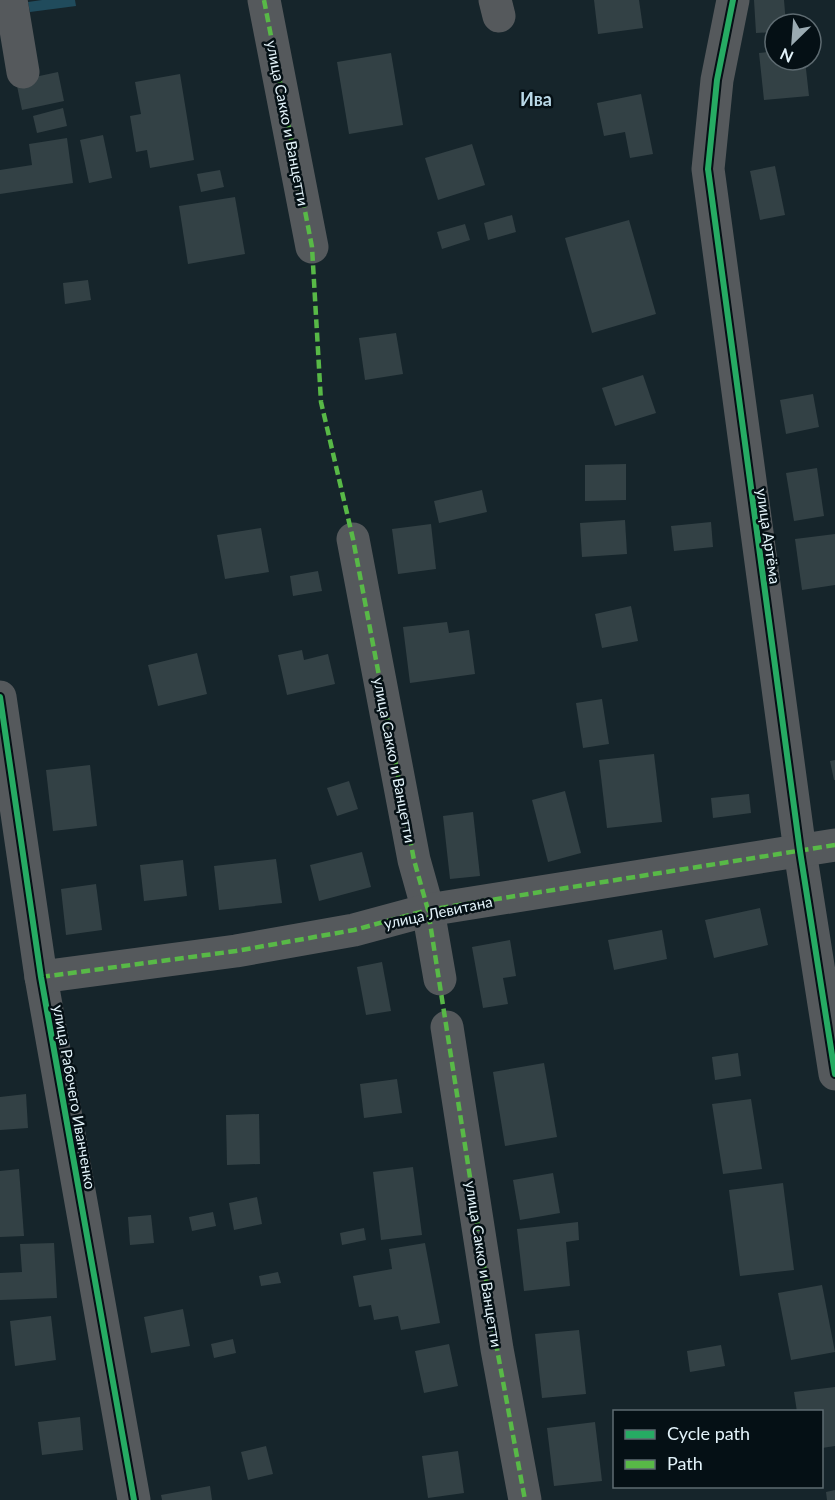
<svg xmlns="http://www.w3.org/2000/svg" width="835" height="1500" viewBox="0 0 835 1500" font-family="Lato,sans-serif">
	<rect width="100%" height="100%" fill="#16252b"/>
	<path fill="#204b5c" d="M42 0H75L76 6 30 12 28 2Z"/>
	<g fill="#334145">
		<path d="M594 0H639L643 28 598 34Z"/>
		<path d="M754 0H784L786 24H775V32L756 33Z"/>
		<path d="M775 51V60H805L809 96 764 100 759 53Z"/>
		<path d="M391 53 403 125 349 134 337 62Z"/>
		<path d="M58 72 64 101 22 110 16 81Z"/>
		<path d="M180 74 194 160 150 168 147 150 136 152 130 116 141 114 135 82Z"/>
		<path d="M641 94 653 154 630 158 625 132 604 136 597 103Z"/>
		<path d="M63 108 67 126 37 133 33 116Z"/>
		<path d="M103 135 112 178 89 183 80 140Z"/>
		<path d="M67 138 73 183 0 194V170L32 165 29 144Z"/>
		<path d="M472 144 485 185 438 200 425 158Z"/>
		<path d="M775 166 785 215 760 220 750 171Z"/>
		<path d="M220 170 224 187 201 192 197 174Z"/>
		<path d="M235 197 245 254 188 264 179 206Z"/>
		<path d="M512 215 516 232 488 240 484 223Z"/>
		<path d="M629 220 656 314 592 333 565 238Z"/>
		<path d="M465 224 470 240 442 249 437 232Z"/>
		<path d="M88 280 91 300 65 304 63 283Z"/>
		<path d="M396 333 403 374 365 380 359 338Z"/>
		<path d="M643 375 656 413 615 426 602 388Z"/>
		<path d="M813 394 819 427 786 434 780 400Z"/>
		<path d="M626 464V500L585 501V465Z"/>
		<path d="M817 468 824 516 794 521 786 473Z"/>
		<path d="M482 490 487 512 439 523 434 501Z"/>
		<path d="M625 520 627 554 582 557 580 523Z"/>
		<path d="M711 522 713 547 674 551 671 526Z"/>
		<path d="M431 524 436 569 398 574 392 529Z"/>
		<path d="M261 528 269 572 225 579 217 535Z"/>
		<path d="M835 534V585L802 590 795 539Z"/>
		<path d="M318 571 322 591 293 596 290 576Z"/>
		<path d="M631 606 638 641 602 648 595 614Z"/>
		<path d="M447 622 449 633 469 630 475 674 410 683 403 627Z"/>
		<path d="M302 650 304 660 328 654 335 684 287 695 278 655Z"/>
		<path d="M197 653 207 694 158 706 148 665Z"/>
		<path d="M602 699 609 744 583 748 576 703Z"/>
		<path d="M654 754 662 822 607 828 599 760Z"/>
		<path d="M835 760V780H834L830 761Z"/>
		<path d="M90 765 97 826 53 831 46 770Z"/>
		<path d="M349 781 358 809 337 816 327 788Z"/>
		<path d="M565 791 581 853 548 862 532 800Z"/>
		<path d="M749 794 751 813 713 818 711 798Z"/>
		<path d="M473 812 480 876 450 879 443 816Z"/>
		<path d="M362 852 371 887 319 901 310 865Z"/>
		<path d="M276 859 282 903 219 910 214 866Z"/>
		<path d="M183 860 187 896 144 901 140 865Z"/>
		<path d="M96 884 102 930 66 935 61 889Z"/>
		<path d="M760 908 768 945 714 958 705 920Z"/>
		<path d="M662 930 667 959 614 970 608 940Z"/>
		<path d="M510 940 516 976 503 978 508 1004 483 1008 472 947Z"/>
		<path d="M382 962 391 1011 366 1015 357 967Z"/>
		<path d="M738 1053 741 1076 715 1080 712 1057Z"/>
		<path d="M544 1063 557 1137 505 1146 493 1072Z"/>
		<path d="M397 1079 402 1113 364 1118 360 1084Z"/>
		<path d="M26 1094 28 1128 0 1130V1097Z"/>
		<path d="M751 1099 762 1169 723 1174 712 1104Z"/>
		<path d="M259 1114 260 1164 227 1165 226 1115Z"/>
		<path d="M413 1167 422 1235 381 1240 373 1172Z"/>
		<path d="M19 1169 24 1236 0 1237V1171Z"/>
		<path d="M553 1173 560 1213 520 1220 513 1180Z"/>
		<path d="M783 1183 794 1270 740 1276 729 1190Z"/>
		<path d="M257 1197 262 1224 234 1230 229 1203Z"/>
		<path d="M213 1212 216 1226 192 1231 189 1217Z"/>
		<path d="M151 1215 154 1243 130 1245 128 1217Z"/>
		<path d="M578 1222 579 1240 566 1242 570 1286 524 1291 517 1229Z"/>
		<path d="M364 1228 366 1240 342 1245 340 1233Z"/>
		<path d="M54 1243 57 1298 0 1300V1273L22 1272 20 1244Z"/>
		<path d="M425 1243 440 1323 401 1330 398 1316 374 1320 371 1305 359 1307 353 1276 392 1269 389 1249Z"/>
		<path d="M278 1272 281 1283 261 1286 259 1276Z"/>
		<path d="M822 1285 835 1352 791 1360 778 1293Z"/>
		<path d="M183 1309 190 1346 151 1353 144 1317Z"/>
		<path d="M51 1316 56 1360 15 1366 10 1321Z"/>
		<path d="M579 1330 586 1394 542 1398 535 1334Z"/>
		<path d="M233 1339 236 1353 214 1358 211 1344Z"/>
		<path d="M449 1344 458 1386 424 1393 415 1351Z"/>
		<path d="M721 1345 725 1366 690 1372 687 1351Z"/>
		<path d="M835 1387V1446L822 1448V1412H797L794 1392Z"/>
		<path d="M80 1417 83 1450 42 1455 38 1422Z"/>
		<path d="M595 1422 602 1481 554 1486 547 1428Z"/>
		<path d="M266 1446 273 1474 248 1480 241 1452Z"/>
		<path d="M458 1451 464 1493 428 1498 422 1456Z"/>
		<path d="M210 1486 212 1500H162L161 1495Z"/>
		<path d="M835 1490V1500H827L826 1492Z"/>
	</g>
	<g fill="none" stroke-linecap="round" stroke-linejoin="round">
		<g stroke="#55595c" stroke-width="33">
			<path d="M11 0 23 72"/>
			<path d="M264 0 312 247"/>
			<path d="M495 0 499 16"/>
			<path d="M733 0 717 80 708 169 800 851 835 1074"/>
			<path d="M353 539 414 860 428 910 440 979"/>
			<path d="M0 697 41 977 134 1500"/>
			<path d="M41 977 236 951 354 930 428 910 835 845"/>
			<path d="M447 1027 497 1349 525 1500"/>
		</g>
		<g stroke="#58b947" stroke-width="4.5" stroke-dasharray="9 4.5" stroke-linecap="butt">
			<path d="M264 0 312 247 321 402 353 539 414 860 428 910 497 1349 525 1500"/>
			<path d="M41 977 236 951 354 930 428 910 835 845"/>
		</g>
		<defs>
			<g id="cycleway">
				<path d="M733 0 717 80 708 169 800 851 835 1074"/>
				<path d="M0 697 41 977 134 1500"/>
			</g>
		</defs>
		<use href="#cycleway" stroke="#051015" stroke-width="10"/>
		<use href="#cycleway" stroke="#26ab63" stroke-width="6"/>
	</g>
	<g text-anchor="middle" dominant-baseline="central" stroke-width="5" stroke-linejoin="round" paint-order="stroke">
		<g font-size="15" fill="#e3f3fa" stroke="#051015">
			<text transform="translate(288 123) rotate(79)">улица Сакко и Ванцетти</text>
			<text transform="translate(769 536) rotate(82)">улица Артёма</text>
			<text transform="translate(395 760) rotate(79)">улица Сакко и Ванцетти</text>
			<text transform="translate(438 912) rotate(-12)">улица Левитана</text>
			<text transform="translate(75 1097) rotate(80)">улица Рабочего Иванченко</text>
			<text transform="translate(484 1264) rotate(81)">улица Сакко и Ванцетти</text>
		</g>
		<g font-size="18" font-weight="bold" fill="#b9d8e7" stroke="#051015">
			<text x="536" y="99">Ива</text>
		</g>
	</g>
	<rect x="613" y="1410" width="210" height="78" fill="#051015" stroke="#5e6b71" stroke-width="1.5"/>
	<rect x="625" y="1430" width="30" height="9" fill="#26ab63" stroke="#5e6b71" stroke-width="1.5"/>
	<text x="667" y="1440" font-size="18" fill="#e3f3fa">Cycle path</text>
	<rect x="625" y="1460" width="30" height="9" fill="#58b947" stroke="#5e6b71" stroke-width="1.5"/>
	<text x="667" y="1470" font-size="18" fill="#e3f3fa">Path</text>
	<g transform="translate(793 42) rotate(205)"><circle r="28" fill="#051015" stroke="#5e6b71" stroke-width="1.5"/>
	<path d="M0-4.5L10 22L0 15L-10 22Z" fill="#9babb2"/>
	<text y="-9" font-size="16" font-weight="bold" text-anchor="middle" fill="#e3f3fa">N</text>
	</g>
</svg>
